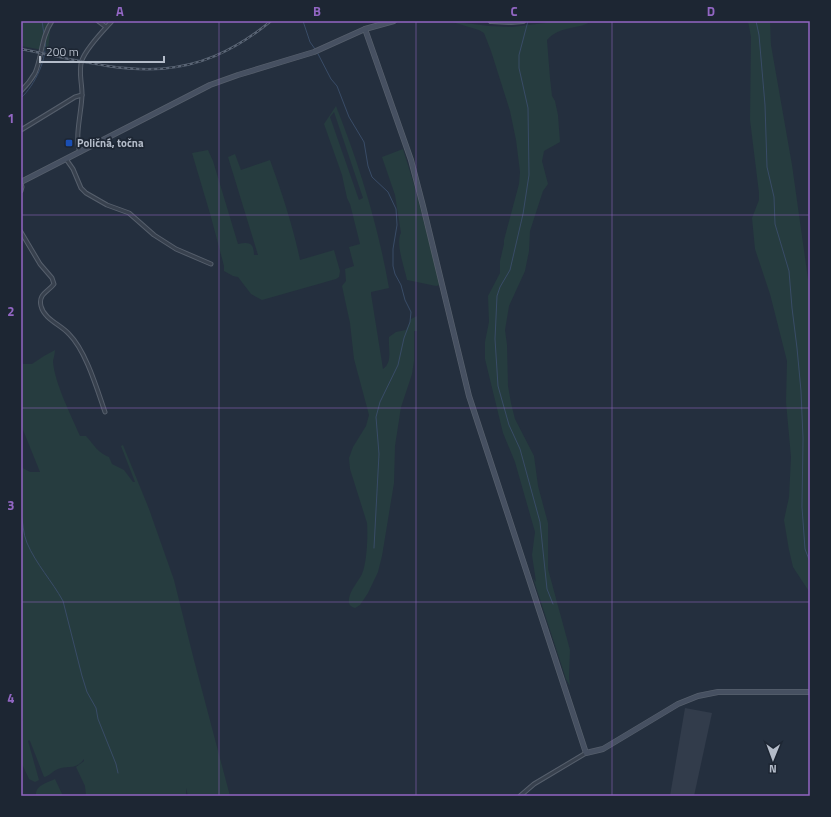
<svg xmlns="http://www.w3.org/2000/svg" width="831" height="817" viewBox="0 0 831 817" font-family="'Titillium Web',sans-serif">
	<rect width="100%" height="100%" fill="#242f3e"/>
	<path fill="#323c4b" d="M685 708 712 713 694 796H670Z"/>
	<g fill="#263c3f" fill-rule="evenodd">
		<path d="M21 21H51L48 51 21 46Z"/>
		<path d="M449 21 489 26 512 27 545 23 552 21H592C579 30 560 25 547 40L550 78 552 96 555 101 558 115 560 142 544 151 542 161 548 184 543 191 530 231 529 251 525 271 509 306 505 330 507 345 508 386 511 403 515 419 534 456 538 486 548 523V569L570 650 569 677 570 686 566 679 533 578 536 582 532 555 535 532 515 462 503 433 485 359V342L489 322 488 296 500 273V261L504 244V240L519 184 520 172 516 140 510 111 491 51 484 33 479 30Z"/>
		<path d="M748 21H770L771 45 792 165 810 293V593L793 567 789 550 784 520 789 497 791 457 786 402 787 361 770 294 755 249 752 218 759 200V193L750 120 751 37Z"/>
		<path d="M336 106C359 164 378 225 389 288L371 292V294L383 369C393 362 388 348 389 337L396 332 406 330 411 319 417 316V331H414V361L412 374 401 407 395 446 394 483 382 556 378 572 368 593 360 605 355 608C350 607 348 604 349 599 350 590 358 582 362 574 367 562 368 536 367 523L350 469 349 458 353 447 366 426 369 415 354 359 350 323 342 286 346 281 345 269 354 266 349 247 360 244 350 204 347 198 342 175 324 124ZM334 112 363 198 359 200 330 117Z"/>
		<path d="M403 149 416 191 440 285 436 286 407 280C405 269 395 243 401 233L395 195 382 157Z"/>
		<path d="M208 150 213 161 238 244C248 242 254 242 254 255H258L228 157 235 154 241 170 270 160C282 193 293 226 300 260L334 250 340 271 339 277 336 279 262 300 251 294 238 277 233 276 224 271V266L211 217 192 153Z"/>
		<path d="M55 350C55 354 53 360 53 362 55 384 71 415 80 436H86C94 445 98 453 109 457L112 464 124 470 133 482H135L121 446 123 445 149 509 174 580 194 660 230 796H188L186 788V796H86L85 786 76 767 84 761V759C75 771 67 765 58 769 52 771 50 776 44 777L30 741 29 740 28 741 39 780 35 782 29 779 21 762V720L23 721 21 712V467L30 472H40L21 425V358L23 364H32L44 356Z"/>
		<path d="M55 779 63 796H36C35 785 47 783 55 779Z"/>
	</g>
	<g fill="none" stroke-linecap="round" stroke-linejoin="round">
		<g stroke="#394c67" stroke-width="1">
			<path d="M42 21 44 34"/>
			<path d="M303 21 310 42 315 49"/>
			<path d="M528 21 519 55V68L528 108 529 175 523 214 510 270 500 287 497 296 495 339 498 386 509 425 520 449 540 522 547 589 553 604"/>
			<path d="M756 21 759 35 765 105 767 167 774 197 775 224 789 271 792 308 797 348 801 391 803 438 802 507 805 549 810 562"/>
			<path d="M317 52 331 79 337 86 349 117 364 142 368 166 372 177 388 192 396 209 397 225 393 249V266L395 274 401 285 405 300 411 312 410 322 404 338 398 365 380 402 376 417 379 454 374 548"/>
			<path d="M21 98C35 85 48 58 45 39"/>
			<path d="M21 513C23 522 23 534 27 543 36 564 52 581 63 601L82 676 87 692 96 708 98 719 116 764 118 773"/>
		</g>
		<defs>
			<g id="street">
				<path d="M98 21 106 27"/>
				<path d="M21 91C26 86 31 80 35 73 42 57 41 37 52 21"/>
				<path d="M21 130 75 97 82 95"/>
				<path d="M80 152C74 138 82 110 82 94 82 82 78 71 82 60 87 47 102 32 112 21"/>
				<path d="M66 159 73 169 81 188 86 193 107 205 129 213 154 235 176 249 211 264"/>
				<path d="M21 183 22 187 21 191"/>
				<path d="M21 232 40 264 52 278 54 284C48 292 38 294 41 306 44 319 61 325 69 334 86 351 97 389 105 412"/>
				<path d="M520 796 534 784 586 753"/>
			</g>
			<g id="secondary">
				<path d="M491 21 511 22 523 21"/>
				<path d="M365 29 411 160 423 206 469 396 586 753 603 749 678 704 698 696 718 692H810"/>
				<path d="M21 182 210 85 238 75 314 52 365 29 394 21"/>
			</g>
		</defs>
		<use href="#street" stroke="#565f6c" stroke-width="5"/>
		<use href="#secondary" stroke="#565f6c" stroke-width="6"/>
		<use href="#street" stroke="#38414e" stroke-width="3"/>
		<use href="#secondary" stroke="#465061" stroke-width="4.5"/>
		<defs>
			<path id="rail" d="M21 49C120 69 185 92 271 21"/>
		</defs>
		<use href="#rail" stroke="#5a6575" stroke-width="2.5"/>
		<use href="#rail" stroke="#1d2633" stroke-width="1" stroke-dasharray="3" stroke-linecap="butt"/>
	</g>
	<path fill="none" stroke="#9266c3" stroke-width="1" stroke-opacity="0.55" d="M219 21V796M416 21V796M612 21V796M21 215H810M21 408H810M21 602H810"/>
	<rect fill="#1a4fb4" stroke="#1d2633" stroke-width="1.5" x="65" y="139" width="8" height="8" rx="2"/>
	<g text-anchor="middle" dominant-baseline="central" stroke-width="3.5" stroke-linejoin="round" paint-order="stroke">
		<g font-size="11" font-weight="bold" fill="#b4bcc9" stroke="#1d2633" text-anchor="start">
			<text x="77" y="143">Poličná, točna</text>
		</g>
	</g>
	<rect width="831" height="817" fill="none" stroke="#1d2633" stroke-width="44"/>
	<g transform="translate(773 759) rotate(181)" stroke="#1d2633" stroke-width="3" paint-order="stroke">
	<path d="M0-3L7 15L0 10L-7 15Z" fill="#b4bcc9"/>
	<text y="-6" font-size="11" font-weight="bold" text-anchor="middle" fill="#b4bcc9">N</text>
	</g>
	<path d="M40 56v6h124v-6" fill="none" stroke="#b4bcc9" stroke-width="2"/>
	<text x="46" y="56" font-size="12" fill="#b4bcc9" stroke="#1d2633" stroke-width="3" paint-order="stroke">200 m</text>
	<rect x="22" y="22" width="787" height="773" fill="none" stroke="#9266c3" stroke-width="1.5"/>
	<g font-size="13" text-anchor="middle" font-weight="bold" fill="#9266c3">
		<text x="120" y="16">A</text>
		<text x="317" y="16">B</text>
		<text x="514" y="16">C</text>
		<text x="711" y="16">D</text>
		<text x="11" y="123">1</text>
		<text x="11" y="316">2</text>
		<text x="11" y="510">3</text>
		<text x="11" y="703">4</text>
	</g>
</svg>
